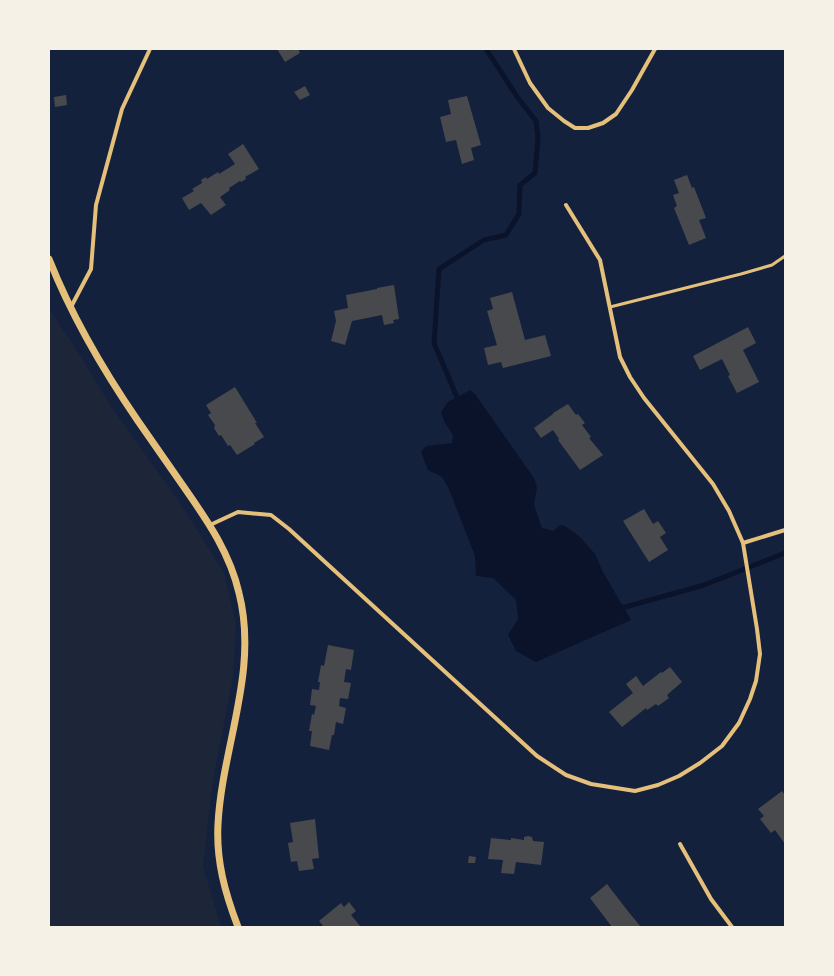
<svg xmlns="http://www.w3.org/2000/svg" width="834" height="976" viewBox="0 0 834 976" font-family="'Source Serif 4',serif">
	<rect width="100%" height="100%" fill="#14213d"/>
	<path fill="#1d2539" d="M49 307 51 312 83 360 110 405 180 503 224 573 236 624 233 677 213 780 203 866 221 927H49Z"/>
	<path fill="#0b132b" d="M470 390 475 394 534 478 537 488 534 504 538 517 542 528 553 531 560 525 565 526 580 537 595 554 603 572 631 620 536 662 516 651 508 635 518 619 516 600 493 578 476 576 475 556 449 489 442 477 428 470 421 452 426 446 452 443 453 435 444 421 441 412 448 402Z"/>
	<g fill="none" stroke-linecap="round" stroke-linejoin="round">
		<g stroke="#0b132b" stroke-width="5">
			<path d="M459 402 434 343 439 269 484 240 506 235 519 214 520 185 535 173 538 138 536 121 518 98 486 49"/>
			<path d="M618 609 704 585 785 553"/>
		</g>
	</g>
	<g fill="#48494c">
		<path d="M277 49H298L300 53 285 62Z"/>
		<path d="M305 86 310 95 300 100 294 92Z"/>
		<path d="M66 95 67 105 55 107 54 97Z"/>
		<path d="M467 96 481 145 471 148 474 160 462 164 456 140 446 142 440 117 451 114 448 100Z"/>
		<path d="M243 144 259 169 245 177 246 179 241 182 240 181 229 188 230 190 220 197 226 205 211 215 201 203 189 210 182 198 194 191 192 189 202 183 201 180 206 177 207 179 218 172 219 174 235 164 228 154Z"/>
		<path d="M687 175 692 188 694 187 706 218 699 220 706 238 689 245 674 208 677 206 673 195 679 193 674 180Z"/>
		<path d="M394 285 399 319 393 320 394 323 384 325 382 315 352 321 345 345 331 341 336 321 334 311 348 308 346 295 377 289V288Z"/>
		<path d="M512 292 525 340 545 335 551 356 503 368 501 362 488 365 484 348 497 345 487 311 493 309 490 298Z"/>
		<path d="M748 327 756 343 743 350 759 382 737 393 728 376 730 375 722 359 700 370 693 356Z"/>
		<path d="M235 387 257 423H255L264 437 254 443 255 444 237 455 230 445 228 446 221 435 219 436 214 428 215 425 208 415 211 413 206 405Z"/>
		<path d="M568 404 576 415 578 414 585 423 582 425 591 437 589 438 603 455 580 470 558 440 559 439 553 430 541 438 534 428 553 414V413Z"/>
		<path d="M644 509 653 524 658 521 666 533 660 537 668 550 649 562 623 521Z"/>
		<path d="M328 645 354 650 351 670 341 668 346 669 344 682 351 683 348 699 340 698 339 706 346 708 343 724 336 722 334 735H332L329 750 310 746 312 731H309L312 714 314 715 316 706 310 705 312 689 319 690 320 682H318L321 665 324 666Z"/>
		<path d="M670 667 682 682 667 695 669 698 658 706 656 704 647 710 646 708 622 727 609 712 633 693 626 684 636 676 643 686 661 672 662 673Z"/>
		<path d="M782 791 785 795V844L775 830 771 833 760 819 764 816 758 809Z"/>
		<path d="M315 819 319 858 312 859 314 869 299 871 297 861 291 862 288 843 293 842 290 823Z"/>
		<path d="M528 836 532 837 533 841 544 842 541 865 516 862 514 874 501 873 503 860 488 859 491 838 511 840V838L524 840V837Z"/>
		<path d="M469 856 476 857 475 863H468Z"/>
		<path d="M607 884 627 910 641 927H612L590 898Z"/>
		<path d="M349 902 356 911 351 915 361 927H324L319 921 341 903 344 907Z"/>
	</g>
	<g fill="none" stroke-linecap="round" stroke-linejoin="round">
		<path stroke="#e5c07b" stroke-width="3" d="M610 307 741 274 772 265 785 256"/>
		<g stroke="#e5c07b" stroke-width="4">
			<path d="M514 49 530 83 548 108 564 121 575 128H588L603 123 616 114 632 90 655 49"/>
			<path d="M71 307 91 269 96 205 122 109 150 49"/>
			<path d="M210 525 238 512 271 515 289 529 537 756 566 775 591 784 635 791 658 785 679 776 700 763 722 746 739 723 750 699 756 681 760 654 757 629 743 543 729 511 713 484 644 398 630 377 620 357 600 260 566 205"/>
			<path d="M743 543 785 530"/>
			<path d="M680 844 711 899 732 927"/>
		</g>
		<path stroke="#e5c07b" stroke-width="7" d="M49 259C72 317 103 370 138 421 154 444 170 467 186 490 209 523 230 554 239 593 259 671 222 747 218 824 216 861 225 893 238 927"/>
	</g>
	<rect width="834" height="976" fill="none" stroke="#f6f1e7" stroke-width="100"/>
</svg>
